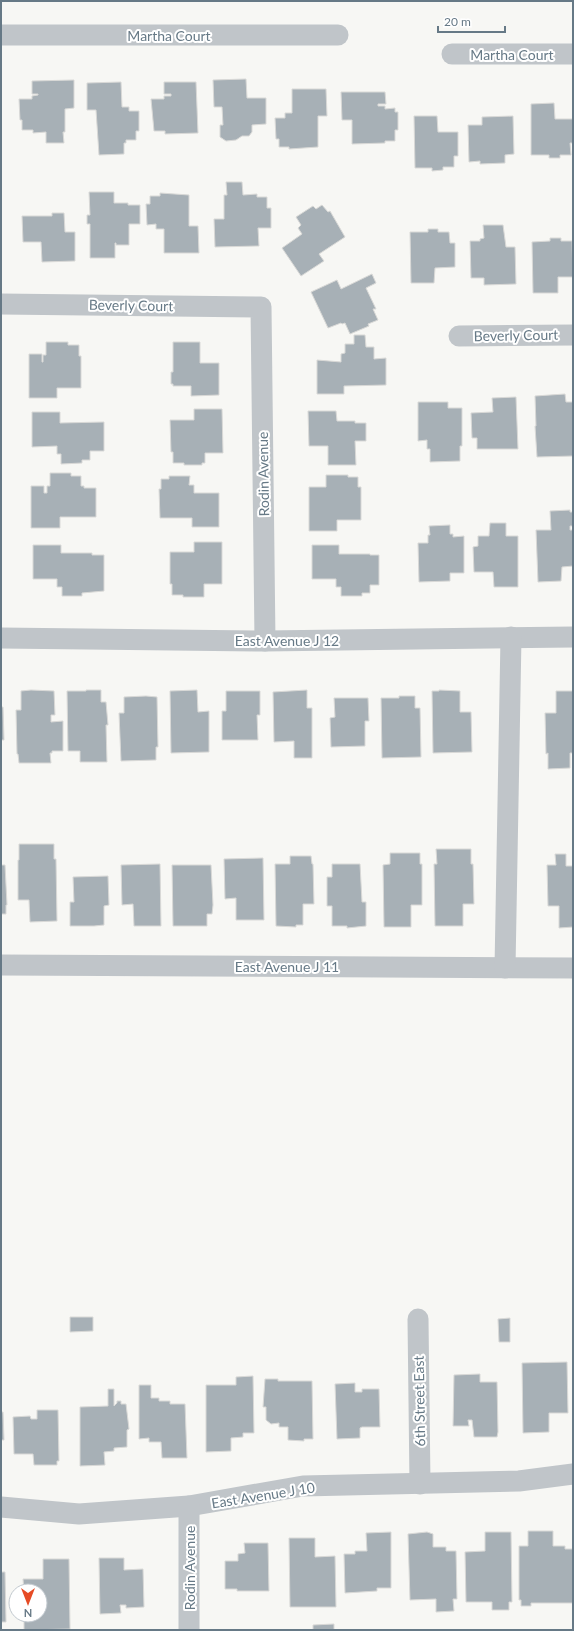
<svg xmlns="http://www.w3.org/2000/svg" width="574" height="1631" viewBox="0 0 574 1631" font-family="Lato,sans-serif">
	<rect width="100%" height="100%" fill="#f7f7f4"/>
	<g fill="#a7b0b6" stroke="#d9d9d7">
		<path d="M246 79 247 98H266V124L252 125V132L249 136H242L236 140 226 141 220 137V125H223L222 107H214L213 80Z"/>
		<path d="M74 80V108L65 109V132H63L64 143H46V132L33 133V130H22V120H20L19 99H32V96L38 95V94H32V81Z"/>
		<path d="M121 82 122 107H129V111H139V131H136V140H126V143H124V154L99 155 96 110H87V83Z"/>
		<path d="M164 82H196L198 133 165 134V131H154L151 99H164V96H171V94H164Z"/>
		<path d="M292 89H326L327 116H318V147L289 149V147H279V139H276L275 118H285V113H292Z"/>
		<path d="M341 92H385L386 104H378V106H385V109L395 108V112H398V130H395V141H385V143L352 144V120H342Z"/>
		<path d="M554 103 555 119H573V143H570L571 155H560V158H549V155H531V104Z"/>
		<path d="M414 116H437L438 132H458V156H454V167H443V170L432 171V168H415Z"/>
		<path d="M513 116 514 154 505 155V163L480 164V161L469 162 468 125H482V117Z"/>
		<path d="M226 182H242L243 195 257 194V197H267V208H271V228H258L259 246 215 247 214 219H224V195H227Z"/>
		<path d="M89 192H114V203H128V205H140V224H129V245H116V243H115V258H90V224H87V215H90Z"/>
		<path d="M160 193 189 195V226H198L199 253H164V229H156V224L147 225 146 204H150V196H160Z"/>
		<path d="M322 205 328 212 330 211 345 237 319 254 324 261 301 276 282 248 302 234 298 228 301 225 296 217 313 206 316 209Z"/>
		<path d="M52 213H64L65 232H75V261L42 262 41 242H23L22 216H52Z"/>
		<path d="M483 225H503L506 247H515L516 284 484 285V278H471L470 241H480V239L484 238Z"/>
		<path d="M428 229H438V232H449L450 243H455V267L435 268 434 283H411L410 232H428Z"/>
		<path d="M550 238H561V241H572L573 277H558V293H533L532 242 550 241Z"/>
		<path d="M372 274 376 283 366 288 376 309H373L378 320 368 324 369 326 350 334 345 323 342 324 341 323 328 328 311 292 337 280 341 289Z"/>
		<path d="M354 335H365L366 347H374V359L386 358V385L344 386V394H317V360L341 362V354L345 353V344H354Z"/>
		<path d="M46 342H68V345H79V356H81V388H57V398H29V354H42V362H43V355H46Z"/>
		<path d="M173 342H200V363H219V395L191 396V386H173V384H171V372H173Z"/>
		<path d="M565 394 566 402H573V456L537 457 535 426H536L535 396Z"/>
		<path d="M516 397 518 449H477V438H472L471 413 493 412 492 398Z"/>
		<path d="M418 402H448V408H462V446H460V461L430 462V449H427V440L418 441Z"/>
		<path d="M194 409H222L223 453H205V463H202V465H184V463H173V452H171L170 420H194Z"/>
		<path d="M308 411H336L337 421H355V423H366V441H355L356 465H328V446H309Z"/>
		<path d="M32 412H60V423L104 422V451H90V460H82V463L61 464V454H57V446L32 447Z"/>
		<path d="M50 473H71V476H81V486H84V488H96V517H60V528H31V486H44V493H47V486H50Z"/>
		<path d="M326 475H348V477H358V487H361V520H337V531H309V487H326Z"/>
		<path d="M169 476H190L189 485H194V493H219V527H192V518H160L159 489H161V479H169Z"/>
		<path d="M570 510V512H573V526H570V530H573V566L562 567 561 581 538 582 536 530H551L550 511Z"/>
		<path d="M490 523H506V536H518V587H494L493 572H474L473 547 478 546V536H489Z"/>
		<path d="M450 525V534H453V537L464 536V573H450V581L419 582 418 543H428V535H430L429 526Z"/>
		<path d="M194 542H222V584H204V597H183V595H172V584H170V552H194Z"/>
		<path d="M33 545H61V553H92V555H104V591L82 593V596H62V587H57V579H33Z"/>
		<path d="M312 545H339V554H370V555H379V585H370V593H362V596H341V587H336V579H312Z"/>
		<path d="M31 690 54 691 55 715H51V722L63 721V751H52V753H50L51 763H19L18 754H17L16 710H21V691Z"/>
		<path d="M86 690H101V702H106L108 725H106L107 762H80V751H68L67 691H86Z"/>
		<path d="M197 690 198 712 209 711V752L171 753 170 691Z"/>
		<path d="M307 690V708H312V758H294V741L274 742 273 692Z"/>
		<path d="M439 690 460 691V712H471L472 752 433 753 432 691H439Z"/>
		<path d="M226 691H260V715H257L258 740H222V711H226Z"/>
		<path d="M556 691H573V753H570V768L548 769V753L546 754 545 713H556Z"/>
		<path d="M146 696 157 697 158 747H156V760L121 761 119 713H124V697Z"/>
		<path d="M399 696H415V708H420L421 757 382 758 381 698H399Z"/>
		<path d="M334 698H368L369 721H365V746L331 747 330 718 335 717Z"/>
		<path d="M1 707H3L4 740H1V755Z"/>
		<path d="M19 844H54V859H56L57 921 30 922 29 900H18V860H19Z"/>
		<path d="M436 849H471V864H473L474 904H463V926H435L434 864H437Z"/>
		<path d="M390 853H420V864H422V905H411V927H384L383 865 390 864Z"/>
		<path d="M555 854H566V866H573V927L559 928V906H548L547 865H556Z"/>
		<path d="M290 856H311L312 864H313L314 904H303V925H296V927L276 926 275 864H290Z"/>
		<path d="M263 858 264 920H236V898L225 899 224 859Z"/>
		<path d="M160 864 161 926H134L133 904 122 905 121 865Z"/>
		<path d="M332 864H360L362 902H366V926L347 928V926H332V906H327V877H332Z"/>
		<path d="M1 865H5L7 905H6V914H1V926Z"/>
		<path d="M172 865H211L213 905 212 914H207V926H173Z"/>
		<path d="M108 876 109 905 104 906V925L94 926H70V902H74L73 877Z"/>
		<path d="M70 1317H93V1331L70 1332Z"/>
		<path d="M510 1318V1342H499L498 1319Z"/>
		<path d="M567 1362 568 1413H549V1432L523 1433 522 1363Z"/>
		<path d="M480 1374V1382H497L498 1432 497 1437H474L472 1420H468L469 1426H453L454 1375Z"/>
		<path d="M253 1376 254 1433H243V1437L231 1438V1451L206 1452V1385H236V1377Z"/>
		<path d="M265 1379H278V1381H312L313 1439H304V1441L288 1440V1427H279V1423L271 1424 266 1420V1407H263Z"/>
		<path d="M355 1383V1392H362V1389H379L380 1427H362L360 1428V1438L337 1439 335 1384Z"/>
		<path d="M139 1385H151V1398H159V1401H170V1404H185L187 1458H162L161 1442H149V1438L139 1439Z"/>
		<path d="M108 1389H114V1406L117 1403V1401H121V1404H126L129 1429 127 1430V1447L114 1448V1451L104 1452 105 1465 80 1466V1407L108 1406Z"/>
		<path d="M37 1410H58L59 1461H57V1465H34L33 1454H14L13 1417 30 1416 31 1419H37Z"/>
		<path d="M1 1412H3L4 1440H1Z"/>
		<path d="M528 1531H553V1546H565V1549H573V1603H531V1606H521V1600H519V1546H528Z"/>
		<path d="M391 1532V1588H377V1591L345 1593 344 1554H355V1551H367L366 1533Z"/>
		<path d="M427 1532 433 1534V1547H446V1551H456L457 1599H453L454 1611 436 1612V1599L410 1600 408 1534Z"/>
		<path d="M485 1532H511L512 1602H509V1610H492V1602H466L465 1552 485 1551Z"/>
		<path d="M289 1538H315V1557L335 1556 336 1607H290Z"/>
		<path d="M244 1543H268L269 1591H237V1589H225V1561H238V1554L245 1553Z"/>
		<path d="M99 1558H124V1570L143 1569 144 1607 126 1608V1605H120L121 1613 100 1614Z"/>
		<path d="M43 1559H69L70 1629 24 1630V1615H40V1591H24L23 1579H43Z"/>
		<path d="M1 1572H5L6 1622H1Z"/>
		<path d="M334 1624V1630H313V1625Z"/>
	</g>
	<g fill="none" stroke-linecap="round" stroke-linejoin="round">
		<g stroke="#c0c5c9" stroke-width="21">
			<path d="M1 35H338"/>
			<path d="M452 54H573"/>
			<path d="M1 304 261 307 265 641"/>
			<path d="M459 336 573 335"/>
			<path d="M1 638 265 641 573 637"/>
			<path d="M1 965 573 968"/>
			<path d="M505 968 511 637"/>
			<path d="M418 1319 420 1484"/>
			<path d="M1 1507 79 1514 189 1506 303 1486 519 1481 573 1474"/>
			<path d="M189 1630V1506"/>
		</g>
	</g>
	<g text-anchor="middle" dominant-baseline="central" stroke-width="4" stroke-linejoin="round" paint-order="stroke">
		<g font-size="14" fill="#667986" stroke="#fff">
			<text x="169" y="35">Martha Court</text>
			<text x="512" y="54">Martha Court</text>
			<text transform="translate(131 305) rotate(1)">Beverly Court</text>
			<text transform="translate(516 335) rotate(-1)">Beverly Court</text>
			<text transform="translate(263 474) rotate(-91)">Rodin Avenue</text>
			<text x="287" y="640">East Avenue J 12</text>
			<text x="287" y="966">East Avenue J 11</text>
			<text transform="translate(419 1401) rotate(-91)">6th Street East</text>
			<text transform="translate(263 1495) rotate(-9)">East Avenue J 10</text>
			<text transform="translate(189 1568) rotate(-90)">Rodin Avenue</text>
		</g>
	</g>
	<rect width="574" height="1631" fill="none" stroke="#667986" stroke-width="4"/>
	<g transform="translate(28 1603) rotate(180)"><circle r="19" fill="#ffffff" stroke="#c2c9cf"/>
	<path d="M0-3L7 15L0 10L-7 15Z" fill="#e64b25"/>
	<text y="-6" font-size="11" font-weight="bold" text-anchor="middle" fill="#667986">N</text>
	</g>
	<path d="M438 26v6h67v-6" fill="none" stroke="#667986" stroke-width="2"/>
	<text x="444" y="26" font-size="12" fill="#667986" stroke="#ffffff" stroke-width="3" paint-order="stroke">20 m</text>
</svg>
